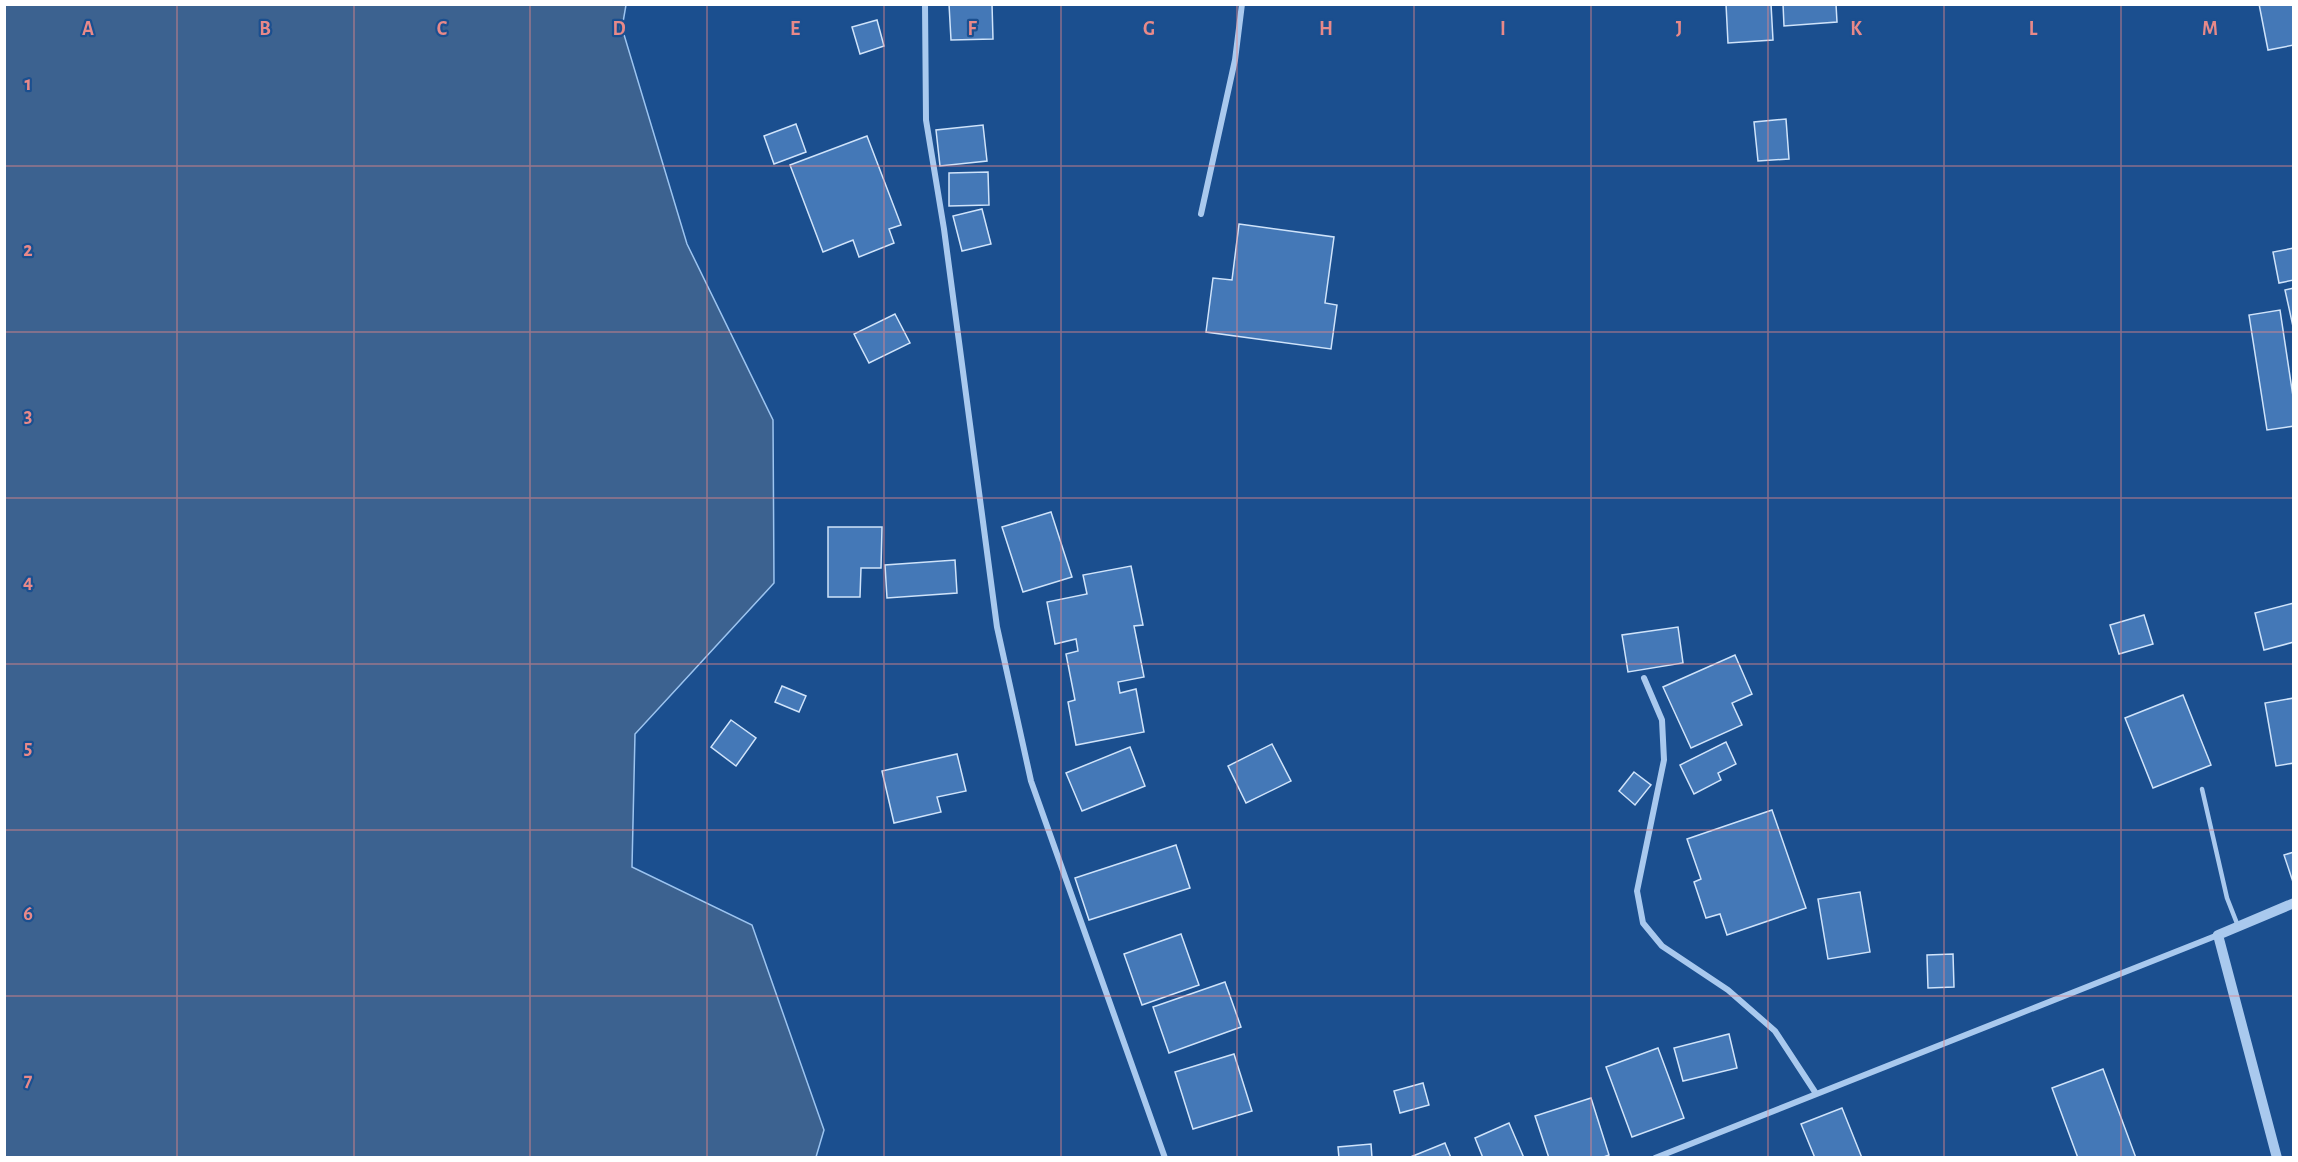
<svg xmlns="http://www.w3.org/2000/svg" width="2298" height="1162" viewBox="0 0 2298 1162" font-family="'Alegreya Sans',sans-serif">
	<rect width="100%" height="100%" fill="#1b4f8f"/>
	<path fill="#3c6290" stroke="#9cc4f0" stroke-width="1.5" d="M5 4 626 5 622 28 687 244 773 420 774 583 635 734 632 867 752 925 824 1130 816 1157H5Z"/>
	<g fill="#4478b7" stroke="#cfe3fa" stroke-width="1.5">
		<path d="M949 4H992L993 39 951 40Z"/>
		<path d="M1726 4H1771L1773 40 1728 43Z"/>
		<path d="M1783 4H1836L1837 22 1784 26Z"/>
		<path d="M2259 4H2294V45L2268 50Z"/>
		<path d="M877 20 884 46 860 54 852 27Z"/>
		<path d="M1786 119 1789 159 1758 161 1754 122Z"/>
		<path d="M796 124 806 152 774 164 764 136Z"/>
		<path d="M983 125 987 161 940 166 936 130Z"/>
		<path d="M867 136 901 225 889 229 894 243 859 257 853 240 823 252 790 165Z"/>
		<path d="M988 172 989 205 949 206V173Z"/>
		<path d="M982 209 991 244 962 251 953 216Z"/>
		<path d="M1239 224 1334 237 1325 303 1337 305 1331 349 1206 332 1213 278 1232 280Z"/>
		<path d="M2294 248V280L2279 283 2273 252Z"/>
		<path d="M2294 288V331L2285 290Z"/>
		<path d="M2280 310 2294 403V426L2267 430 2249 315Z"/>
		<path d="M895 314 910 343 869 363 854 334Z"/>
		<path d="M1051 512 1072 577 1023 592 1002 527Z"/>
		<path d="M828 527H882L881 568H861L860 597H828Z"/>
		<path d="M955 560 957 593 887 598 885 565Z"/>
		<path d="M1131 566 1143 625 1134 626 1144 677 1118 682 1120 693 1136 689 1144 732 1076 745 1068 702 1075 700 1066 654 1078 651 1076 639 1055 644 1047 602 1087 594 1083 575Z"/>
		<path d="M2294 603V642L2264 650 2255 613Z"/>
		<path d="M2144 615 2153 644 2119 654 2110 625Z"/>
		<path d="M1678 627 1683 663 1628 672 1622 635Z"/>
		<path d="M1735 655 1752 694 1732 703 1742 725 1691 748 1663 687Z"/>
		<path d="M782 686 806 696 799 712 775 702Z"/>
		<path d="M2183 695 2211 765 2153 788 2125 718Z"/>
		<path d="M2294 698V763L2276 766 2265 703Z"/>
		<path d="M731 720 756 738 736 766 711 747Z"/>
		<path d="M1726 742 1736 764 1718 773 1721 780 1694 794 1680 765Z"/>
		<path d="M1272 744 1291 781 1246 803 1228 766Z"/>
		<path d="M1130 747 1145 786 1082 811 1066 773Z"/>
		<path d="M957 754 966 791 937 797 941 812 894 823 882 771Z"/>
		<path d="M1634 772 1651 785 1635 805 1619 791Z"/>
		<path d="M1772 810 1806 908 1727 935 1720 914 1706 918 1694 882 1701 879 1687 839Z"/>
		<path d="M1176 845 1190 888 1089 920 1075 878Z"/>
		<path d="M2294 852V882H2293L2284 855Z"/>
		<path d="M1860 892 1870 952 1828 959 1818 899Z"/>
		<path d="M1181 934 1199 985 1142 1005 1124 954Z"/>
		<path d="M1953 954 1954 987 1928 988 1927 955Z"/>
		<path d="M1225 982 1241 1027 1169 1053 1153 1007Z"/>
		<path d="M1729 1034 1737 1068 1683 1081 1674 1048Z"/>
		<path d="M1658 1048 1684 1118 1632 1137 1606 1067Z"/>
		<path d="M1234 1054 1252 1111 1193 1129 1175 1072Z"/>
		<path d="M2103 1069 2136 1158H2078L2052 1088Z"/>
		<path d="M1423 1083 1429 1105 1400 1113 1394 1091Z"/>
		<path d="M1591 1098 1609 1155 1601 1158H1549L1535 1116Z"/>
		<path d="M1842 1108 1862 1158H1815L1801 1124Z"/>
		<path d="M1509 1123 1524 1158H1483L1475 1138Z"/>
		<path d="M1445 1143 1451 1158H1408Z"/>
		<path d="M1371 1144 1372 1158H1339L1338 1147Z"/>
	</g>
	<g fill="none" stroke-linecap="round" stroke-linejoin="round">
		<path stroke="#a9c9ee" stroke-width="4.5" d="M2202 789 2227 898 2238 926"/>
		<g stroke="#a9c9ee" stroke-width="6">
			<path d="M925 4 926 120 944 229 997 627 1031 781 1165 1158"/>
			<path d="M1201 214 1235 60 1242 4"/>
			<path d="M1644 678 1662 720 1664 760 1637 891 1643 923 1662 946 1728 990 1775 1031 1815 1092"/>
			<path d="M1655 1158 2218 935"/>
		</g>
		<path stroke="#a9c9ee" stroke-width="10" d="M2277 1158 2218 935 2294 903"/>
	</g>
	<path fill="none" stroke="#e88989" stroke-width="1.5" stroke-opacity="0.55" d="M177 4V1158M354 4V1158M530 4V1158M707 4V1158M884 4V1158M1061 4V1158M1237 4V1158M1414 4V1158M1591 4V1158M1768 4V1158M1944 4V1158M2121 4V1158M4 166H2294M4 332H2294M4 498H2294M4 664H2294M4 830H2294M4 996H2294"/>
	<g font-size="20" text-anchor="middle" font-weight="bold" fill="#e88989" stroke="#1b4f8f" stroke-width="4.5" stroke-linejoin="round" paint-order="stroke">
		<text x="88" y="35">A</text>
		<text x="265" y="35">B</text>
		<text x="442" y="35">C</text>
		<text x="619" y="35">D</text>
		<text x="795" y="35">E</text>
		<text x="972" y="35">F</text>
		<text x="1149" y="35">G</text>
		<text x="1326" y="35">H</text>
		<text x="1503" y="35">I</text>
		<text x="1679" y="35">J</text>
		<text x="1856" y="35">K</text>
		<text x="2033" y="35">L</text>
		<text x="2210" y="35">M</text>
		<text x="28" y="90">1</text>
		<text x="28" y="256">2</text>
		<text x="28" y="422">3</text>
		<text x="28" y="588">4</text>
		<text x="28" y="754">5</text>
		<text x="28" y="920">6</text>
		<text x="28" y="1086">7</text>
	</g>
	<rect width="2298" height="1162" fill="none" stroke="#ffffff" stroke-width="12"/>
</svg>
